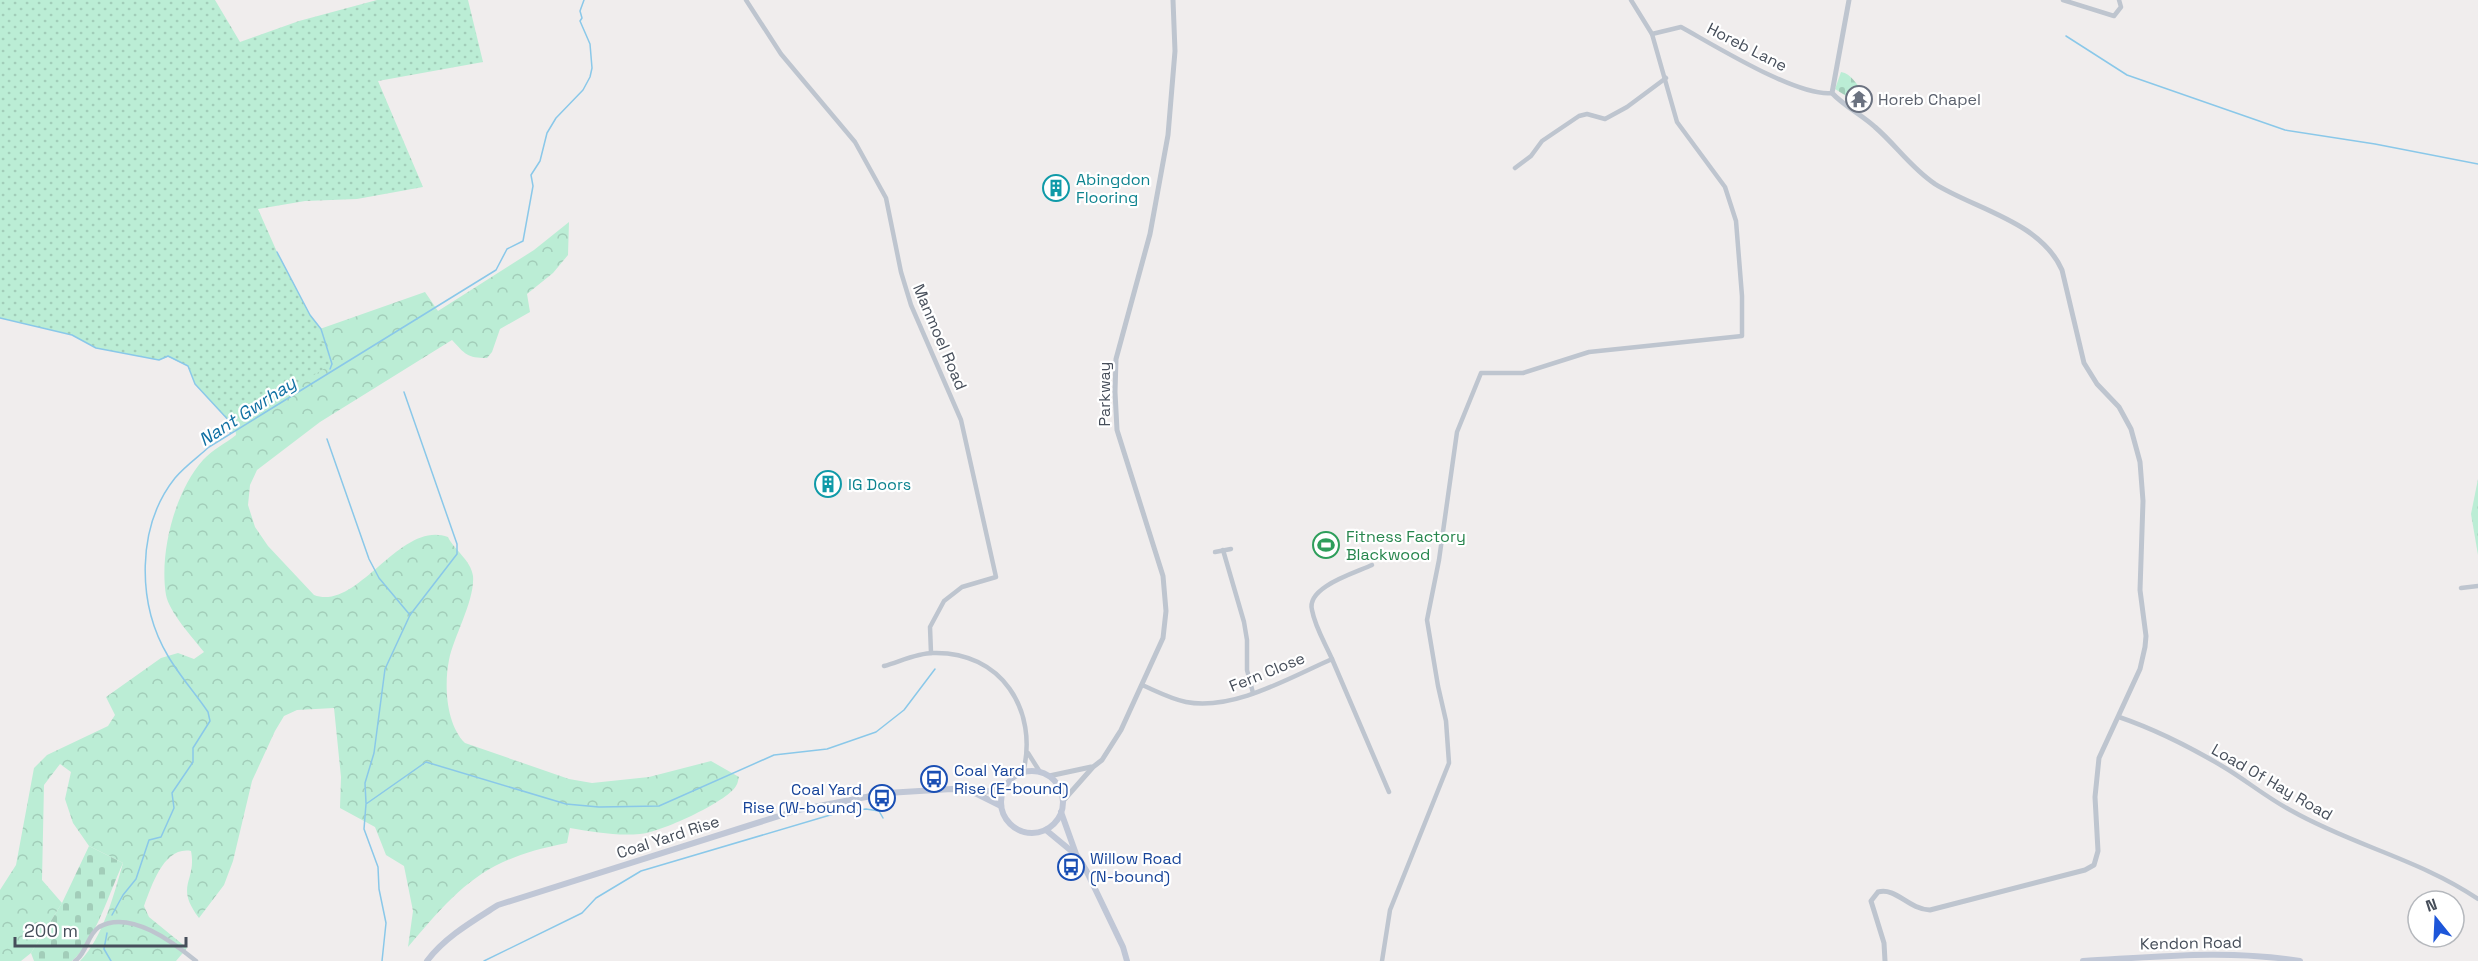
<svg xmlns="http://www.w3.org/2000/svg" width="2478" height="961" viewBox="0 0 2478 961" font-family="'Space Grotesk',sans-serif">
	<defs>
		<pattern id="grass-dots" width="8" height="8" patternUnits="userSpaceOnUse" patternTransform="scale(1.5)"><rect width="8" height="8" fill="#bbedd5"/><path d="M2 2h.1M6 6h.1" fill="none" stroke="#a2cdb9" stroke-width="1.8" stroke-linecap="round"/></pattern>
		<pattern id="forest-crowns" width="20" height="18" patternUnits="userSpaceOnUse" patternTransform="scale(1.5)"><rect width="20" height="18" fill="#bbedd5"/><path d="M2 6a3 3 0 1 1 6 0M12 15a3 3 0 1 1 6 0" fill="none" stroke="#a2cdb9"/></pattern>
		<pattern id="cemetery-stones" width="16" height="16" patternUnits="userSpaceOnUse" patternTransform="scale(1.5)"><rect width="16" height="16" fill="#bbedd5"/><path d="M2 7V4a2 2 0 0 1 4 0v3zM10 15v-3a2 2 0 0 1 4 0v3z" fill="#a2cdb9"/></pattern>
	</defs>
	<rect width="100%" height="100%" fill="#f0eded"/>
	<path fill="url(#grass-dots)" d="M0 0H215L240 42 299 21 377 0H468L483 62 378 81 423 187 357 199 305 201 258 209 277 252 310 315 321 329 332 364 300 390 230 433 232 424 195 384 188 366 168 357 159 360 96 348 72 335 0 318Z"/>
	<g fill="url(#forest-crowns)">
		<path d="M569 222 568 255 553 273 527 294 530 312 500 329 492 352 487 358C467 358 465 354 452 340L320 422 257 470 250 485 248 505 255 527 268 546 314 595C358 612 400 519 448 537 454 550 471 560 473 576 475 600 454 636 449 660 444 685 446 724 465 743L569 779 592 783 649 777 711 761 739 777C738 780 738 783 736 786 727 802 659 833 640 834 616 836 594 832 570 828L567 843C484 859 461 885 408 947L413 911 404 866 386 855 375 827 340 808 341 777 334 708 297 710 284 716 275 731 252 781 233 861 224 885 199 918C174 885 197 882 191 851 164 846 152 885 144 906L149 917 187 948 176 961H80C103 938 114 894 123 863L89 846 73 823 65 799 71 772 60 764 44 785 42 880 62 903 31 953 21 961H0V890L16 865 34 768 47 755 108 726 115 715 106 697 161 658 178 653 194 659 204 652C193 638 169 612 166 595 159 553 175 491 203 460 212 450 226 443 236 435L235 424 330 365 317 330 425 292 438 311 534 250Z"/>
		<path d="M2478 479V555L2471 514Z"/>
	</g>
	<g fill="url(#cemetery-stones)">
		<path d="M1841 72C1852 74 1855 84 1863 90L1861 95 1856 92 1851 99 1835 89Z"/>
		<path d="M89 846 123 863C110 891 95 941 72 961H34L31 953 62 903Z"/>
	</g>
	<g fill="none" stroke-linecap="round" stroke-linejoin="round">
		<g stroke="#8ac8e9" stroke-width="1.5">
			<path d="M2066 36 2127 75 2285 130 2375 144 2478 164"/>
			<path d="M277 252 310 315 321 329 332 364 330 369"/>
			<path d="M0 318 72 335 96 348 159 360 168 356 188 366 195 384 232 424 230 433"/>
			<path d="M404 392 457 544V554L410 615"/>
			<path d="M327 439 369 559 379 578 410 615 385 669 374 753 365 783 366 803"/>
			<path d="M112 915 123 895 136 879 149 840 161 837 174 808 172 793 193 762V748L210 721 208 712C195 693 179 675 168 656 137 604 136 527 175 478 184 467 198 457 209 447L496 270 507 249 523 241 533 186 531 175 540 161 547 133 556 118 583 90 590 77 592 68 590 44 580 21 582 18 580 11 584 0"/>
			<path d="M107 933 104 949 111 961"/>
			<path d="M382 961 386 923 379 889 378 867 364 829 366 804 426 762 566 804 599 807 659 806 774 755 827 749 876 732 904 710 935 669"/>
			<path d="M484 961 582 913 596 898 641 871 837 813 866 809 879 811 883 818"/>
		</g>
		<g stroke="#bec5cf" stroke-width="4.5">
			<path d="M746 0 781 54 855 142 886 198 901 272 911 305 961 420 996 577 962 587 944 601 930 627 931 653"/>
			<path d="M2063 0 2114 16 2121 7 2119 0"/>
			<path d="M1652 34 1681 27C1714 45 1797 97 1832 93"/>
			<path d="M1515 168 1531 156 1542 141 1579 116 1587 114 1605 119 1627 107 1666 78"/>
			<path d="M1223 550 1244 622 1247 640V670L1253 693"/>
			<path d="M1215 552 1231 549"/>
			<path d="M2461 588 2478 586"/>
			<path d="M1332 659C1325 643 1315 627 1312 610 1306 587 1355 573 1372 565"/>
			<path d="M884 666C899 662 917 653 933 653 1001 651 1039 710 1023 773"/>
			<path d="M1142 685C1156 691 1171 699 1186 702 1233 711 1289 678 1332 659L1389 792"/>
			<path d="M2119 717C2154 729 2190 747 2222 766 2246 780 2267 798 2292 811 2352 845 2421 860 2478 899"/>
			<path d="M1028 753 1040 772"/>
			<path d="M75 961C87 953 87 935 99 927 130 909 174 943 196 961"/>
			<path d="M1382 961 1390 910 1449 763 1446 721 1438 686 1427 620 1439 560 1457 432 1481 373H1523L1589 352 1742 336V296L1736 221 1725 187 1677 122 1652 34 1631 0"/>
		</g>
		<g stroke="#bec5cf" stroke-width="5">
			<path d="M1849 0 1832 93C1844 106 1862 115 1875 127 1896 145 1911 168 1935 184 1975 209 2041 222 2062 270L2084 363 2097 384 2119 407 2131 429 2140 462 2143 501 2140 590 2146 636 2145 647 2140 669 2099 758 2095 797 2098 851 2094 865 2085 870 1930 910C1908 909 1896 887 1878 892L1871 901 1884 943 1885 961"/>
			<path d="M1049 776 1091 767"/>
			<path d="M1063 801 1093 767 1102 760 1121 730 1163 638 1166 611 1163 576 1117 430 1115 392 1116 359 1150 234 1168 135 1175 51 1173 0"/>
		</g>
		<g stroke="#c0c7d6" stroke-width="6">
			<circle cx="1032" cy="802" r="31"/>
			<path d="M975 793 1001 806"/>
			<path d="M1061 812 1076 854 1086 870 1123 947 1127 961"/>
			<path d="M1046 830 1075 854"/>
			<path d="M427 961C445 937 473 921 498 905L798 810 887 793 952 789 973 793 990 791 1006 786"/>
			<path d="M2083 961C2155 957 2228 949 2300 961"/>
		</g>
	</g>
	<defs>
		<symbol id="temple-ring" viewBox="-11 -11 22 22"><circle r="9.5" fill="#fff" stroke="#6b7280" stroke-width="1.5"/><path d="M0-6L5-2H3V0L6.5 2.5H4V6H1.5V3h-3V6H-4V2.5H-6.5L-3 0V-2H-5Z" fill="#6b7280"/></symbol>
		<symbol id="building-ring" viewBox="-11 -11 22 22"><circle r="9.5" fill="#fff" stroke="#0f9aa8" stroke-width="1.5"/><path d="M-4-6H4V6H1V3H-1V6H-4ZM-2.5-4.3h1.7v1.8h-1.7ZM.8-4.3h1.7v1.8H.8ZM-2.5-1h1.7V.8h-1.7ZM.8-1h1.7V.8H.8Z" fill="#0f9aa8"/></symbol>
		<symbol id="stadium-ring" viewBox="-11 -11 22 22"><circle r="9.5" fill="#fff" stroke="#2e9e5b" stroke-width="1.5"/><path d="M0-5a6.5 5 0 1 0 0 10a6.5 5 0 1 0 0-10ZM-3.5-1.8h7v3.6h-7Z" fill="#2e9e5b"/></symbol>
		<symbol id="bus-ring" viewBox="-11 -11 22 22"><circle r="9.5" fill="#fff" stroke="#1a4fb4" stroke-width="1.5"/><path d="M-5-6H5V4H4V6H2V4H-2V6H-4V4H-5ZM-3.5-4V0h7V-4ZM-3.5 1.2v1.5H-2V1.2ZM2 1.2v1.5H3.5V1.2Z" fill="#1a4fb4"/></symbol>
	</defs>
	<g fill-rule="evenodd">
		<use href="#temple-ring" x="1844" y="84" width="30" height="30"/>
		<use href="#building-ring" x="1041" y="173" width="30" height="30"/>
		<use href="#building-ring" x="813" y="469" width="30" height="30"/>
		<use href="#stadium-ring" x="1311" y="530" width="30" height="30"/>
		<use href="#bus-ring" x="919" y="764" width="30" height="30"/>
		<use href="#bus-ring" x="867" y="783" width="30" height="30"/>
		<use href="#bus-ring" x="1056" y="852" width="30" height="30"/>
	</g>
	<g text-anchor="middle" dominant-baseline="central" stroke-width="4.5" stroke-linejoin="round" paint-order="stroke">
		<g font-size="16" fill="#464e5a" stroke="#fff">
			<text transform="translate(1747 47) rotate(27)">Horeb Lane</text>
			<text transform="translate(940 337) rotate(67)">Manmoel Road</text>
			<text transform="translate(1104 394) rotate(-90)">Parkway</text>
			<text transform="translate(1267 672) rotate(-22)">Fern Close</text>
			<text transform="translate(2272 782) rotate(30)">Load Of Hay Road</text>
			<text transform="translate(668 837) rotate(-18)">Coal Yard Rise</text>
			<text transform="translate(2191 943) rotate(-1)">Kendon Road</text>
		</g>
		<g font-size="16" fill="#5b616d" stroke="#fff" text-anchor="start">
			<text x="1878" y="99">Horeb Chapel</text>
		</g>
		<g font-size="16" fill="#0d838f" stroke="#fff" text-anchor="start">
			<text x="1076" y="179">Abingdon<tspan x="1076" dy="18">Flooring</tspan></text>
			<text x="848" y="484">IG Doors</text>
		</g>
		<g font-size="16" fill="#27864d" stroke="#fff" text-anchor="start">
			<text x="1346" y="536">Fitness Factory<tspan x="1346" dy="18">Blackwood</tspan></text>
		</g>
		<g font-size="16" fill="#164399" stroke="#fff" text-anchor="start">
			<text x="954" y="770">Coal Yard<tspan x="954" dy="18">Rise (E-bound)</tspan></text>
			<text x="862" y="789" text-anchor="end">Coal Yard<tspan x="862" dy="18">Rise (W-bound)</tspan></text>
			<text x="1090" y="858">Willow Road<tspan x="1090" dy="18">(N-bound)</tspan></text>
		</g>
		<g font-size="18" font-style="italic" fill="#1070a3" stroke="#fff">
			<text transform="translate(247 411) rotate(-33)">Nant Gwrhay</text>
		</g>
	</g>
	<g transform="translate(2436 919) rotate(342)"><circle r="28" fill="#ffffff" stroke="#b5b8bd" stroke-width="1.5"/>
	<path d="M0-4.5L10 22L0 15L-10 22Z" fill="#1d56d9"/>
	<text y="-9" font-size="16" font-weight="bold" text-anchor="middle" fill="#464e5a">N</text>
	</g>
	<path d="M15 937v9h171v-9" fill="none" stroke="#464e5a" stroke-width="3"/>
	<text x="24" y="937" font-size="18" fill="#464e5a" stroke="#ffffff" stroke-width="4.5" paint-order="stroke">200 m</text>
</svg>
